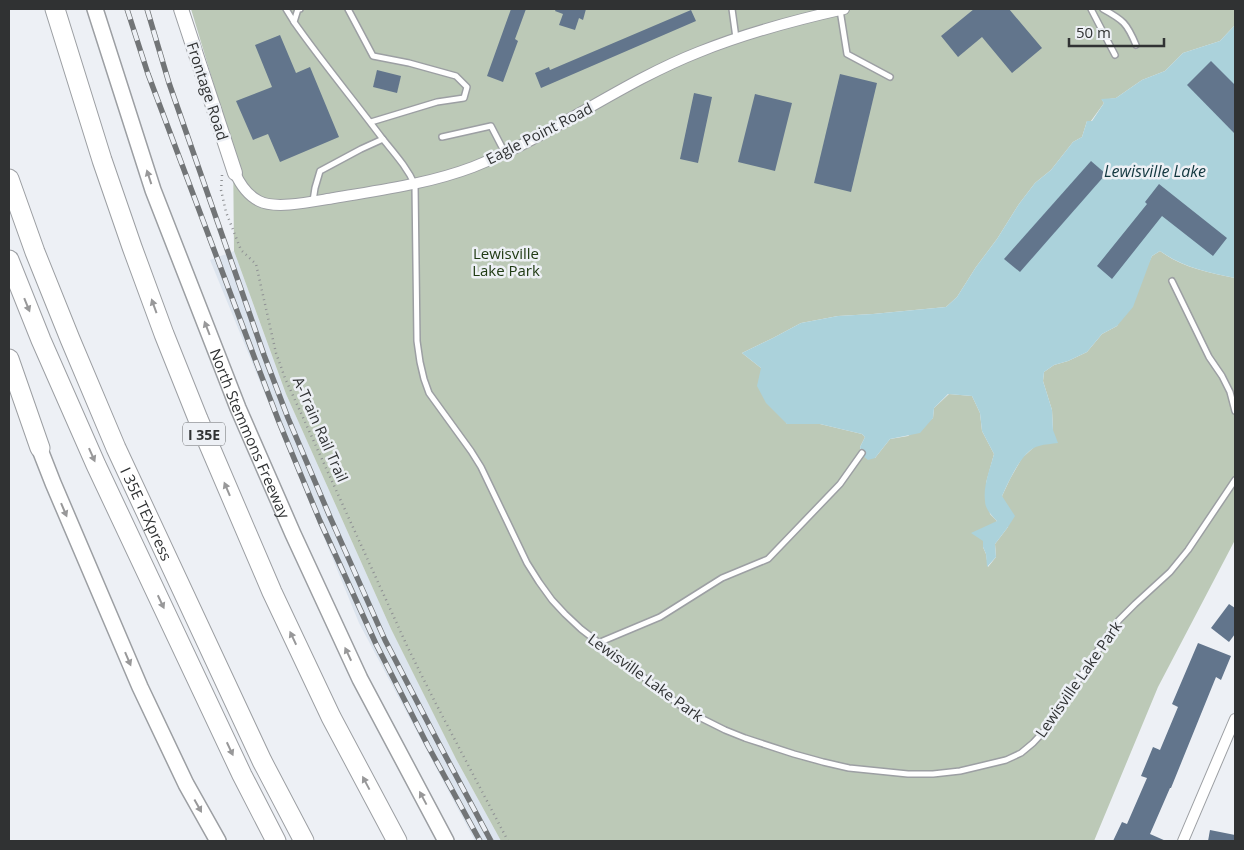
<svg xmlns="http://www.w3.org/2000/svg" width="1244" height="850" viewBox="0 0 1244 850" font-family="'Open Sans',sans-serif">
	<rect width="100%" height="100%" fill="#edf0f5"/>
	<path fill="#dce4ee" d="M234 251 286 394 391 629 456 759 501 841H475L359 623 210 260Z"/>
	<path fill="#bcc9b7" d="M191 9H1235V25L1220 41 1183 53 1165 71 1142 80 1116 98 1102 100 1104 103 1091 121H1087L1082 137 1073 142 1051 170 1035 183 1019 204 997 239 976 267 957 297 946 307 873 314 838 316 801 323 773 338 742 353 761 368 787 424H820L862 434 865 437 860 447 863 456 875 458 890 439 908 436 933 418 934 408 949 394 972 396 980 413 982 431 994 454 986 483 990 514 997 521 983 541V547L986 554 988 567 996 557 995 544 1008 527 1002 496 1010 479 1022 458 1053 430 1052 410 1043 381 1044 372 1054 365 1068 361 1087 352 1102 334 1117 326 1152 256 1160 251C1183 268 1207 272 1235 278V540L1158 687 1094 841H501L456 759 391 629 286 394 234 251 233 148Z"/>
	<path fill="#abd2db" d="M1235 25V278C1207 272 1184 268 1160 251L1152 256 1133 307 1117 326 1102 334 1087 352 1068 361 1054 365 1044 372 1043 381 1052 410 1053 430 1058 443C1052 444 1045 444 1039 446 1022 450 1009 481 1002 496L1015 516 1008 527 995 544 996 557 987 567 986 554 983 547V541L971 533 997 521C992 516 985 509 985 501 983 486 990 469 994 454L982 431 980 413 972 396 948 394 934 408 933 418 920 433 890 439 875 458 868 460 863 456 860 447 865 437 862 434 820 424H787L766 403 757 386 761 368 742 353 773 338 801 323 838 316 873 314 946 307 957 297 976 267 997 239 1019 204 1035 183 1051 170 1073 142 1082 137 1087 121H1092L1104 103 1101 99 1116 98 1142 80 1165 71 1183 53 1220 41Z"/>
	<g fill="#62758c">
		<path d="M511 9H526L515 39 518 41 503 82 487 76Z"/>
		<path d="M556 9H586L583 20 579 18 575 30 559 25 563 14 555 11Z"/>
		<path d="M974 9H1009L1042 48 1012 73 982 37 958 57 941 36Z"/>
		<path d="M691 10 696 21 541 88 535 73 549 67 550 70Z"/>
		<path d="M280 35 296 73 310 67 339 137 280 162 268 134 253 140 236 101 272 87 255 45Z"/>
		<path d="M1211 61 1235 85V134L1187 85Z"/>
		<path d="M377 70 401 76 397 93 373 87Z"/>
		<path d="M840 74 877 83 851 192 814 183Z"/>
		<path d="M694 93 712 97 698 163 680 159Z"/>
		<path d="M755 94 792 103 775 171 738 162Z"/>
		<path d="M1091 161 1106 174 1020 272 1004 259Z"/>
		<path d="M1159 184 1227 238 1213 256 1162 216 1112 279 1097 266 1147 204 1145 202Z"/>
		<path d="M1229 604 1235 608V634L1229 642 1211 628Z"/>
		<path d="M1198 643 1231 656 1221 680 1216 677 1171 788H1170L1150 834 1166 841H1113L1122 822 1127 824 1147 778 1141 776 1153 747 1160 750 1178 707 1172 704Z"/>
		<path d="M1210 830 1235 835V841H1208Z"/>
	</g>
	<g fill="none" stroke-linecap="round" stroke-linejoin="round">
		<defs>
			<g id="service">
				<path d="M286 9 294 22"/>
				<path d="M300 9H298L294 22C322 62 353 99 382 138 394 153 407 167 415 185L417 341 420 362 424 379 429 393 471 451 481 467 527 563 539 582 552 600 565 614 581 629 681 706 703 719 725 730 745 738 794 754 823 762 849 768 908 774H933L960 771 1006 760 1021 753 1033 743 1046 729 1108 635 1119 620 1135 604 1170 572 1188 550 1235 480"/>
				<path d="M348 9 373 56 409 63 456 76 467 87 464 98 437 102 371 122"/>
				<path d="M732 9 736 38"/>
				<path d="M1091 9 1115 55"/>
				<path d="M1103 9C1123 20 1127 23 1136 45"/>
				<path d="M840 10 847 54 890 77"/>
				<path d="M442 137 491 126 505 153"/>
				<path d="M313 201 315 188 320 171 361 149 383 139"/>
				<path d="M1172 281 1209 357 1222 376 1230 392 1235 411"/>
				<path d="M598 643 660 617 722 578 768 559 840 484 862 453"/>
			</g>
			<g id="minor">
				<path d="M235 173C240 184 247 195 259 201 276 210 315 201 334 198 381 190 428 184 473 167 552 136 620 83 699 52 746 33 795 20 844 9"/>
				<path d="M1183 841 1235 719"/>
			</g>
			<path id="tertiary" d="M181 9 235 173"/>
			<g id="secondary">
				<path id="s1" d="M95 9 153 190 238 408 293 534 360 679 446 841"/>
				<path d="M35 437 53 483 140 687 186 784 218 841"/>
			</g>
			<g id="motorway">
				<path d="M55 9 102 160 132 247 164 334 198 419 272 592 331 717 397 841"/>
				<path id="s2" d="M9 179 35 252 70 339 116 448 262 761 304 841"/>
				<path d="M9 260 41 340 96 465 242 775 276 841"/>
				<path d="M9 359 40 448"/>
			</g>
		</defs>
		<use href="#service" stroke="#9c9fa3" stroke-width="8"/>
		<use href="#minor" stroke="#9c9fa3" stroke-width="12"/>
		<use href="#tertiary" stroke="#9c9fa3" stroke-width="16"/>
		<use href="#secondary" stroke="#9c9fa3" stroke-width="18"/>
		<use href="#motorway" stroke="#9c9fa3" stroke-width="21"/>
		<path stroke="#8f9194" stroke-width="2.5" stroke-dasharray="1 4" stroke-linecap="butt" d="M222 175 221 190 226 212 241 250 256 264 276 353 285 378 408 648 434 700 508 841"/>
		<use href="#service" stroke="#fff" stroke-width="5"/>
		<use href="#minor" stroke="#fff" stroke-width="10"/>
		<use href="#tertiary" stroke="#fff" stroke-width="14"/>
		<use href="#secondary" stroke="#fff" stroke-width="15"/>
		<use href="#motorway" stroke="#fff" stroke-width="19"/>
		<defs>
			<g id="rail">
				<path d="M127 9 148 74 255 359 279 422 320 521 376 644 428 746 480 841"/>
				<path d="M147 9 169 83 264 355 288 418 330 517 385 640 437 740 491 841"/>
			</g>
		</defs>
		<use href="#rail" stroke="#727577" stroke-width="5.5"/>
		<use href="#rail" stroke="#edf0f5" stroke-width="4" stroke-dasharray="11" stroke-linecap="butt"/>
	</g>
	<defs><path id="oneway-solid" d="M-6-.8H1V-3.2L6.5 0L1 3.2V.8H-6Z" transform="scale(1.25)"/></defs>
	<g fill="#989899">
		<use href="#oneway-solid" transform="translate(149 177) rotate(-108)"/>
		<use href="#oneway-solid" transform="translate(27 305) rotate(68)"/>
		<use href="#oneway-solid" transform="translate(154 306) rotate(-110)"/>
		<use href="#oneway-solid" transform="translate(207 328) rotate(-111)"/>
		<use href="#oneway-solid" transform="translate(92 455) rotate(66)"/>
		<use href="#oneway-solid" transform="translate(227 489) rotate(-113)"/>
		<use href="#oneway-solid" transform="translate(64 510) rotate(67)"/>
		<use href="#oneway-solid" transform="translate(161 602) rotate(65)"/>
		<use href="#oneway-solid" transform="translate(293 638) rotate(-115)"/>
		<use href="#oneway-solid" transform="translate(348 654) rotate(-115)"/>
		<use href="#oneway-solid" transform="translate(128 659) rotate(67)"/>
		<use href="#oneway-solid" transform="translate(230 749) rotate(65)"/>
		<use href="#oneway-solid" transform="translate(366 783) rotate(-118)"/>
		<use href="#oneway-solid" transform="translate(423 798) rotate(-118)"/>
		<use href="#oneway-solid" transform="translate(198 806) rotate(61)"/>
	</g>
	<g text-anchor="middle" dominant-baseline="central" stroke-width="5" stroke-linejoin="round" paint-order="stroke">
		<rect fill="#edf0f5" stroke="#696b6d" stroke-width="1" x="183" y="422.5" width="42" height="23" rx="4"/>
		<g font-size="14" font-weight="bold" fill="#303233">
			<text x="204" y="434">I 35E</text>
		</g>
		<g font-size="15" fill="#303233" stroke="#edf0f5">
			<text transform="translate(208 91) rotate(72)">Frontage Road</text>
			<text transform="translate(539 133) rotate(-27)">Eagle Point Road</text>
			<text transform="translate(321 429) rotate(66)">A-Train Rail Trail</text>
			<text stroke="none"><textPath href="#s1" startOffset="452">North Stemmons Freeway</textPath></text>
			<text stroke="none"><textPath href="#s2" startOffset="362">I 35E TEXpress</textPath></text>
			<text transform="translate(646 677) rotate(36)">Lewisville Lake Park</text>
			<text transform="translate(1078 679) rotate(-55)">Lewisville Lake Park</text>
		</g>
		<g font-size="15" fill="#203b14" stroke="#edf0f5">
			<text x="506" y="253">Lewisville<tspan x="506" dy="17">Lake Park</tspan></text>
		</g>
		<g font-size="16" font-style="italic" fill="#11363e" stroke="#edf0f5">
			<text x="1155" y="171">Lewisville Lake</text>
		</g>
	</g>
	<rect width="1244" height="850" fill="none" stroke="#303233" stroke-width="20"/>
	<path d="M1069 38v8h95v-8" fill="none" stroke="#303233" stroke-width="2.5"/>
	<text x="1076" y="38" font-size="15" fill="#303233" stroke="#edf0f5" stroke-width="4" paint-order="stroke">50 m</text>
</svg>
